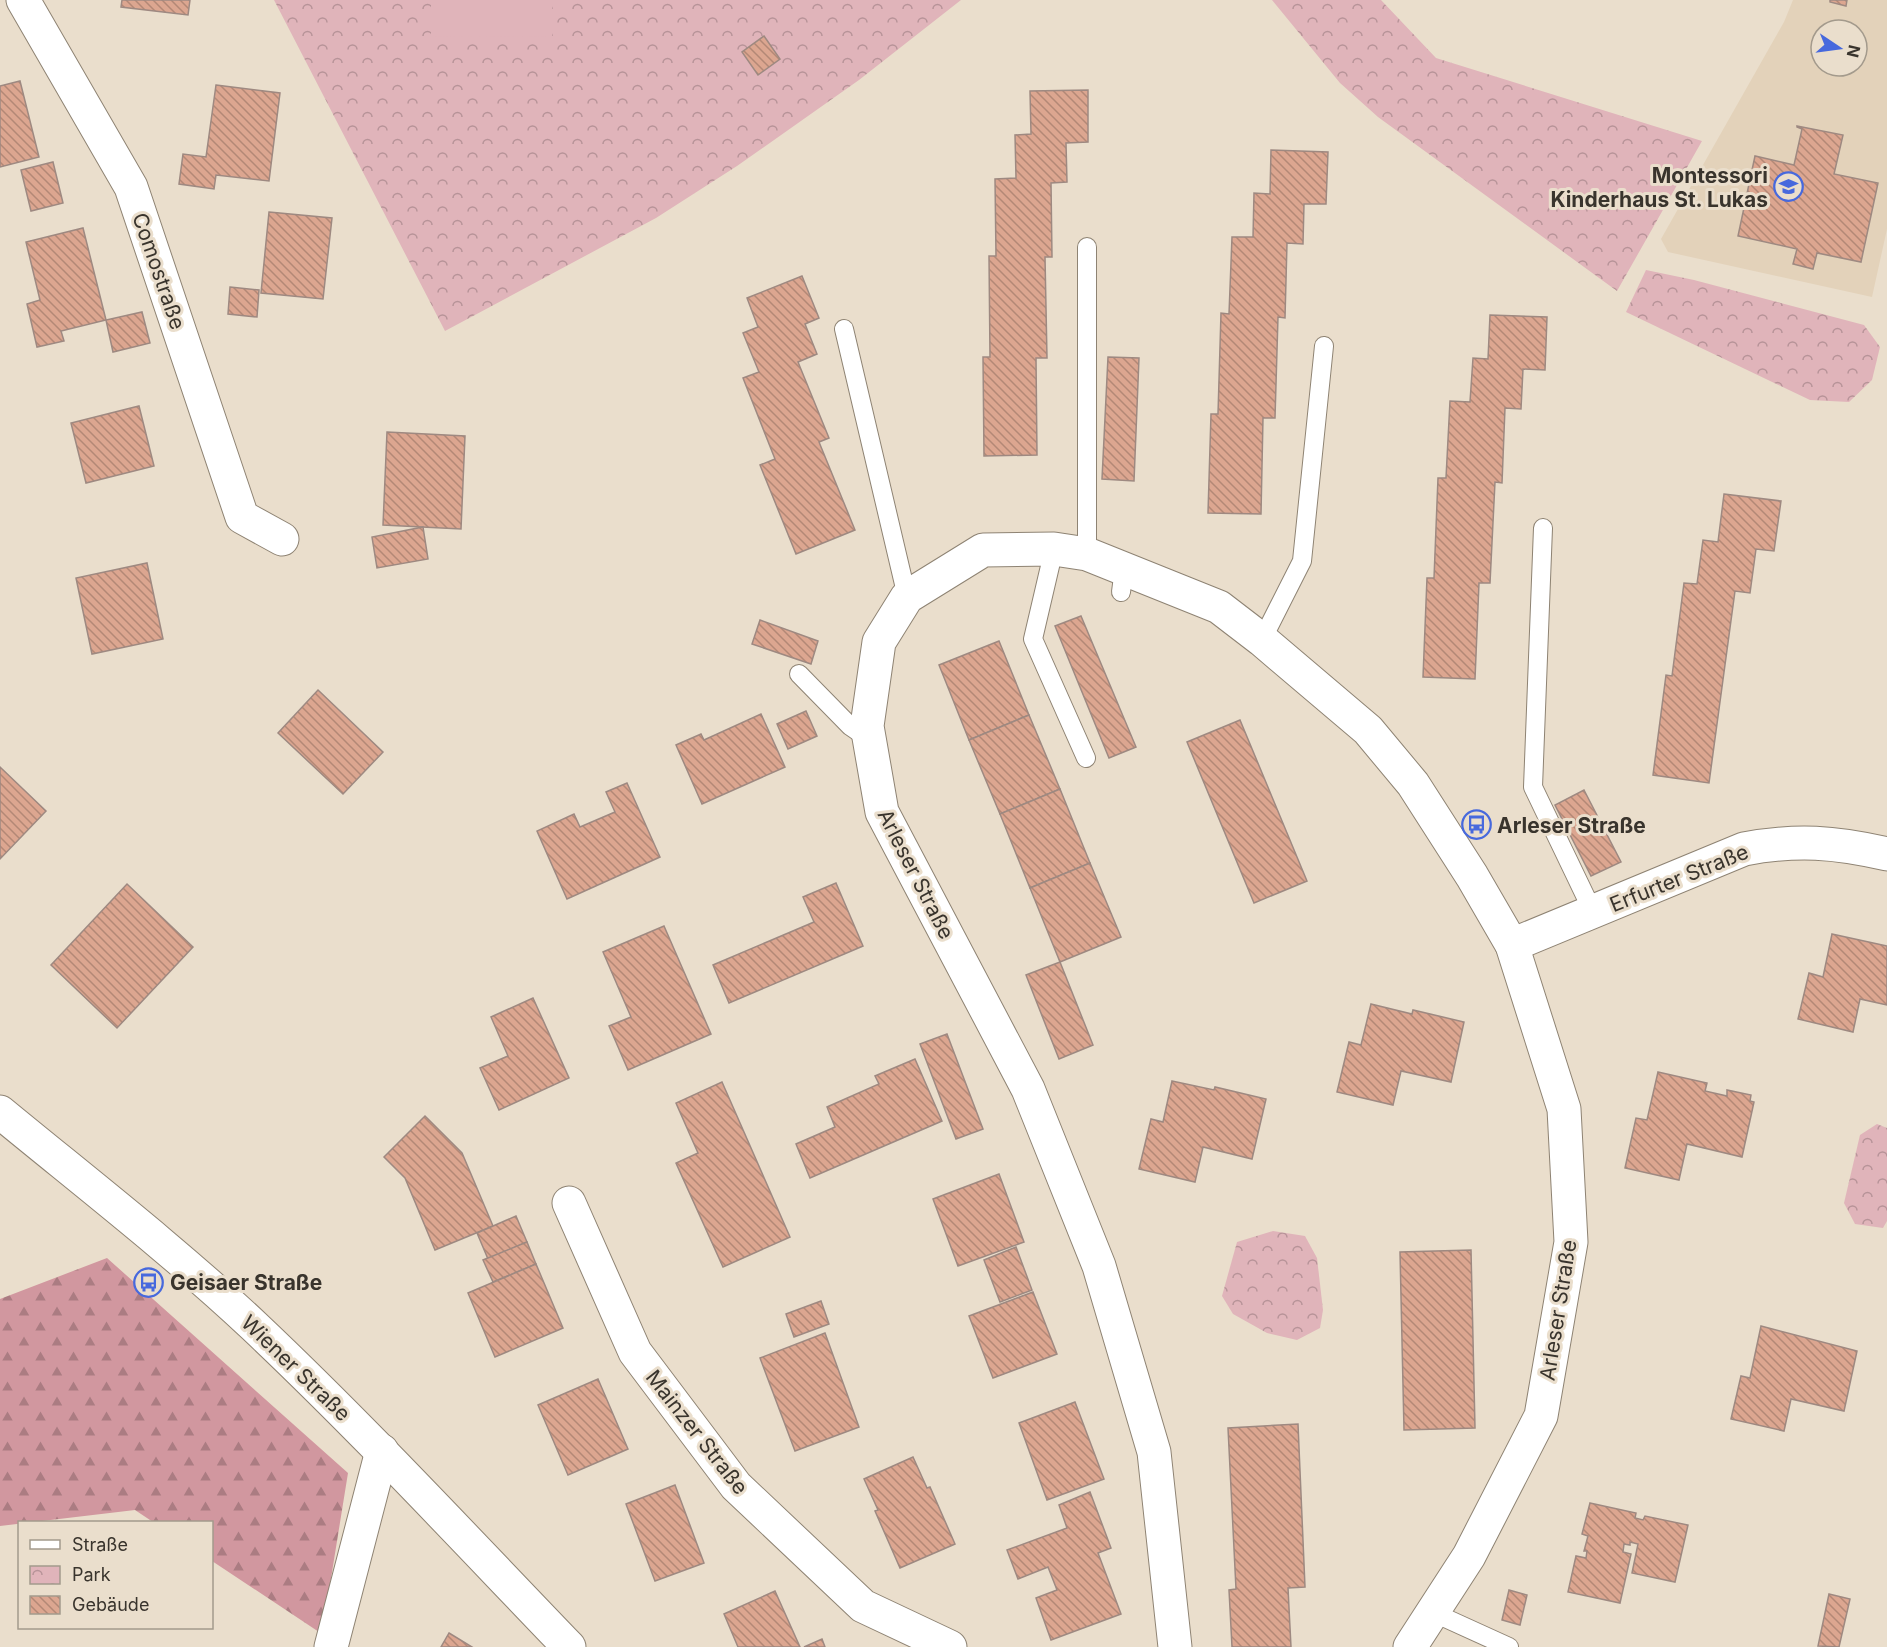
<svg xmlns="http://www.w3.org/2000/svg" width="1887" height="1647" viewBox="0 0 1887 1647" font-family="Inter,sans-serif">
	<defs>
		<pattern id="forest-firs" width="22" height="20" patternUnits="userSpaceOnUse" patternTransform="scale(1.5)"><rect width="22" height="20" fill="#d1979f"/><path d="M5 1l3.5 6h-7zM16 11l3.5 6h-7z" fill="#ab7c82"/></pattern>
		<pattern id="park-crowns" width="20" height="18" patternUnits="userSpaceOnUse" patternTransform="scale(1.5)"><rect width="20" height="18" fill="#e0b4ba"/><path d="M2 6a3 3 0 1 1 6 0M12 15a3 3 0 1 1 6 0" fill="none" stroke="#b79398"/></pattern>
		<pattern id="building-back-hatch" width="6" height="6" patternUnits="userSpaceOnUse" patternTransform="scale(1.5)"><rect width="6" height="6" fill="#dca690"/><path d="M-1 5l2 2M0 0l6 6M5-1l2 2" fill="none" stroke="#b38876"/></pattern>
	</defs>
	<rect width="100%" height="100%" fill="#eadecc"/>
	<path fill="#e3d2ba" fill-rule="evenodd" d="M1793 0H1887V229L1872 297 1668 252 1661 239 1784 22ZM1821 30H1857V66H1821Z"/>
	<path fill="url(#forest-firs)" d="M107 1258 348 1473 322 1634 212 1561V1522H153L135 1510 0 1526V1299Z"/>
	<g fill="url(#park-crowns)" fill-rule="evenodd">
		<path d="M274 0H961L859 80 737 166 656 218 445 331ZM764 36 780 59 758 75 742 52Z"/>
		<path d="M1272 0H1381L1436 58 1702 141 1617 291 1378 117 1340 83Z"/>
		<path d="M1646 270 1694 280 1864 325 1880 347 1872 380 1849 402 1810 400 1626 312Z"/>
		<path d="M1877 1124 1887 1128V1221L1883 1228 1855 1224 1844 1203 1860 1135Z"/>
		<path d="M1273 1231 1305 1236 1317 1258 1323 1310 1320 1328 1297 1340 1267 1333 1233 1314 1222 1296 1237 1242Z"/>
	</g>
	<path fill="#e0b4ba" d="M431 0H552V36L431 37Z"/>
	<g fill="url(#building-back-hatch)" stroke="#9e8981" stroke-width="1.5">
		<path d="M122 0H190L188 15 121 7Z"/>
		<path d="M1830 0H1847L1846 6 1830 2Z"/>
		<path d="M764 36 780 59 758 75 742 52Z"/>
		<path d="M20 81 39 157 0 167V86Z"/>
		<path d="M216 85 280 93 269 181 216 175 214 189 179 184 183 154 206 157Z"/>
		<path d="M1088 90V142L1066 143 1067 182 1051 183 1052 257H1045L1047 358H1036L1037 455 984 456 983 357H990L989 256H996L995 179 1016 178 1015 135 1031 134 1030 91Z"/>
		<path d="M1797 126 1843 135 1834 174 1878 183 1861 262 1817 253 1813 269 1793 264 1797 249 1738 236 1755 156 1794 165 1802 129 1797 127Z"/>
		<path d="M1271 150 1328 152 1326 204H1304L1303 244 1287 243 1285 318 1278 317 1275 418H1263L1261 514 1208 513 1211 414H1218L1221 313 1229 314 1232 237H1253L1254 193 1270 194Z"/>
		<path d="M53 162 63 203 31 211 21 170Z"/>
		<path d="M269 212 332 218 323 299 261 293Z"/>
		<path d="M83 228 106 320 61 331 64 341 37 347 27 304 40 300 26 242Z"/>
		<path d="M802 276 819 318 805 324 817 354 798 362 829 438 819 442 855 530 796 554 760 465 775 459 743 378 759 372 743 333 758 327 747 298Z"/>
		<path d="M230 287 259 290 257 317 228 314Z"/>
		<path d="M142 312 150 343 113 352 106 320Z"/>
		<path d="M1490 315 1547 317 1545 370 1523 369 1521 409 1505 408 1502 483 1495 482 1490 583H1479L1475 679 1423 677 1427 578H1434L1438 478H1446L1450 401 1470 402 1473 358 1488 359Z"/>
		<path d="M1108 357 1139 358 1134 481 1102 479Z"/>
		<path d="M139 406 154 466 86 483 71 423Z"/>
		<path d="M387 432 465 436 461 529 383 525Z"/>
		<path d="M1724 494 1781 501 1774 551 1756 549 1750 593 1735 591 1709 783 1653 775 1666 675 1672 676 1684 583 1697 584 1703 540 1718 542Z"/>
		<path d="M423 527 428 559 377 568 372 537Z"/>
		<path d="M147 563 163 639 92 654 76 578Z"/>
		<path d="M1081 616 1136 747 1109 758 1055 626Z"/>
		<path d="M760 620 818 641 811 664 752 644Z"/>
		<path d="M999 641 1029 715 969 740 939 665Z"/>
		<path d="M318 690 383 752 343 794 278 733Z"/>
		<path d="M806 711 817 736 788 749 777 724Z"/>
		<path d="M761 714 785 767 702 804 676 745 701 734 704 740Z"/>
		<path d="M1029 715 1060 789 1000 814 969 740Z"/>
		<path d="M1240 720 1307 881 1254 903 1187 742Z"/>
		<path d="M0 767 46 811 0 859Z"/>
		<path d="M627 783 660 857 567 899 537 831 574 814 580 827 615 812 606 792Z"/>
		<path d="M1060 789 1090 863 1030 888 1000 814Z"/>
		<path d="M1584 790 1621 862 1591 876 1555 805Z"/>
		<path d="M1090 863 1121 937 1060 962 1030 888Z"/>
		<path d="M836 883 863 946 729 1003 713 965 814 922 803 897Z"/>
		<path d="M127 884 193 947 117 1028 51 965Z"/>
		<path d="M664 926 711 1034 628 1070 609 1026 631 1017 603 952Z"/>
		<path d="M1832 934 1887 946V1005L1860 999 1853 1032 1798 1019 1809 973 1823 977Z"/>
		<path d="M1060 962 1093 1045 1059 1059 1026 975Z"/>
		<path d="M533 998 569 1078 499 1110 480 1068 508 1056 491 1017Z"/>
		<path d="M1371 1004 1412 1014 1413 1010 1464 1022 1451 1082 1401 1071 1393 1105 1337 1092 1349 1042 1361 1045Z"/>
		<path d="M947 1034 983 1129 956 1139 920 1044Z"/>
		<path d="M915 1059 942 1121 810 1178 796 1144 835 1127 827 1107 879 1084 875 1076Z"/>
		<path d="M1658 1072 1707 1083 1705 1091 1727 1096V1090L1751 1095 1750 1101 1754 1102 1742 1157 1687 1144 1679 1180 1625 1168 1636 1118 1647 1120Z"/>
		<path d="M1172 1081 1214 1090 1215 1087 1266 1099 1252 1159 1203 1147 1195 1182 1139 1169 1151 1119 1163 1122Z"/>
		<path d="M722 1082 790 1237 723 1267 676 1163 698 1153 676 1103Z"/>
		<path d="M425 1116 462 1153 493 1226 435 1250 405 1178 384 1157Z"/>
		<path d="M999 1174 1024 1242 958 1266 933 1199Z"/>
		<path d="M516 1216 527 1242 488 1259 477 1233Z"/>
		<path d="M527 1242 536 1264 493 1282 483 1260Z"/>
		<path d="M1016 1247 1032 1290 1000 1302 984 1260Z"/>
		<path d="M1471 1250 1475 1428 1404 1430 1400 1252Z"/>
		<path d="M536 1264 563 1328 495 1357 468 1293Z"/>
		<path d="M1033 1292 1057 1354 993 1378 969 1316Z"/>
		<path d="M821 1301 829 1324 794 1337 786 1314Z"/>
		<path d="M1761 1326 1857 1351 1844 1411 1791 1399 1784 1431 1731 1419 1741 1376 1750 1378Z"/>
		<path d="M825 1333 859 1427 795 1451 760 1358Z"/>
		<path d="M598 1379 628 1449 568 1475 538 1405Z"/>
		<path d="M1075 1402 1104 1479 1047 1500 1019 1423Z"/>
		<path d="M1298 1424 1305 1587 1288 1588 1291 1647H1232L1229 1590 1236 1589 1228 1428Z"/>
		<path d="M913 1457 927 1488 930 1487 955 1544 900 1568 875 1511 878 1510 864 1479Z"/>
		<path d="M675 1485 704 1563 655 1581 626 1504Z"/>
		<path d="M1090 1492 1111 1548 1098 1553 1121 1614 1051 1640 1036 1598 1057 1590 1048 1567 1018 1579 1007 1550 1067 1528 1059 1505Z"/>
		<path d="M1590 1503 1636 1513 1635 1518 1643 1520 1645 1516 1688 1525 1675 1582 1632 1573 1638 1544 1630 1542V1545L1624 1544 1623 1552 1631 1554 1620 1603 1568 1592 1576 1556 1586 1558 1587 1551H1584L1588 1536 1582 1534Z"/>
		<path d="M1509 1590 1527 1595 1520 1625 1502 1620Z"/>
		<path d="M775 1591 800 1647H738L724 1614Z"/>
		<path d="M1829 1594 1850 1599 1839 1647 1818 1646Z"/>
		<path d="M449 1633 472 1647H441Z"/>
		<path d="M822 1639 825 1647H804Z"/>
	</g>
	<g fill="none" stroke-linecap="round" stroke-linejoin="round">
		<defs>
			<g id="lane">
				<path d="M1087 247V554"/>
				<path d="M844 329 907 597"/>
				<path d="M1543 528 1533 787 1593 912"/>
				<path d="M1054 549 1033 639 1086 758"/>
				<path d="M1121 592 1124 569"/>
				<path d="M1262 640 1302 561 1324 346"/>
				<path d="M799 674 850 726 869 739"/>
				<path d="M1432 1612 1509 1647"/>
			</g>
			<g id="street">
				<path d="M23 0 131 187 242 517 282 539"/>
				<path d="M1512 945 1744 849C1797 839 1835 842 1887 854"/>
				<path d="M0 1112C85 1182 173 1250 254 1326 363 1429 465 1539 569 1647"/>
				<path d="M569 1203 635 1352 736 1486 863 1606 950 1647"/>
				<path d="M331 1647 382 1451"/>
				<path d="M1175 1647 1154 1452 1099 1266 1028 1089 882 812 867 726 879 642 907 597 983 550 1054 549 1087 554 1219 607 1262 640 1368 730 1413 784 1472 876 1512 945 1564 1109 1571 1242 1541 1416 1469 1556 1410 1647"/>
			</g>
		</defs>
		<use href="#lane" stroke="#8e8373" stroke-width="20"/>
		<use href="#street" stroke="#8e8373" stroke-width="35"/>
		<use href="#lane" stroke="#fff" stroke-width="18"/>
		<use href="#street" stroke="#fff" stroke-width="33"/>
	</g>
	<defs>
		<symbol id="school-ring" viewBox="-11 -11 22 22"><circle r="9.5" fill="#eadecc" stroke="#4769dd" stroke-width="1.5"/><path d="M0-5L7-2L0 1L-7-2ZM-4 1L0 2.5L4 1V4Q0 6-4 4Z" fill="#4769dd"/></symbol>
		<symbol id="bus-ring" viewBox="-11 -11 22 22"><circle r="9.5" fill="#eadecc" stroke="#4769dd" stroke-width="1.5"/><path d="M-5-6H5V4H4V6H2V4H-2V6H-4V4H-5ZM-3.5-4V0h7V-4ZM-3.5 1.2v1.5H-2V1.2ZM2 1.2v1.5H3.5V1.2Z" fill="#4769dd"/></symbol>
	</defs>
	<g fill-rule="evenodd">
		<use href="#school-ring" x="1772" y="170" width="33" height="33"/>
		<use href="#bus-ring" x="1460" y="808" width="33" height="33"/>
		<use href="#bus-ring" x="132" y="1266" width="33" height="33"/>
	</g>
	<g text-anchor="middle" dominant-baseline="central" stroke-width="6" stroke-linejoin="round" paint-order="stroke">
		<g font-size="21" font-weight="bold" fill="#39342d" stroke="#eadecc" text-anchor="start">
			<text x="1768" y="175" text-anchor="end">Montessori<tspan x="1768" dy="24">Kinderhaus St. Lukas</tspan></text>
			<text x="1497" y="825">Arleser Straße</text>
			<text x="170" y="1282">Geisaer Straße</text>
		</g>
		<g font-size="21" fill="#39342d" stroke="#eadecc">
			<text transform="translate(159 271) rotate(71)">Comostraße</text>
			<text transform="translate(916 874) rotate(63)">Arleser Straße</text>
			<text transform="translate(1679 878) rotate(-22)">Erfurter Straße</text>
			<text transform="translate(1558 1310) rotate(-81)">Arleser Straße</text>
			<text transform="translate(296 1368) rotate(44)">Wiener Straße</text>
			<text transform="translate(697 1432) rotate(52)">Mainzer Straße</text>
		</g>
	</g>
	<rect x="18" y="1521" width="195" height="108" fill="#eadecc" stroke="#a39a8c" stroke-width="1.5"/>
	<rect x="30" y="1540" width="30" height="9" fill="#ffffff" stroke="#a39a8c" stroke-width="1.5"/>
	<text x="72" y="1551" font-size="18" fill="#39342d">Straße</text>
	<rect x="30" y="1566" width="30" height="18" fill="url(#park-crowns)" stroke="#a39a8c" stroke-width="1.5"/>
	<text x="72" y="1581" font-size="18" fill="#39342d">Park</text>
	<rect x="30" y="1596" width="30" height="18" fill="url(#building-back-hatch)" stroke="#a39a8c" stroke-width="1.5"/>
	<text x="72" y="1611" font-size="18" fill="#39342d">Gebäude</text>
	<g transform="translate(1839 48) rotate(103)"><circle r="28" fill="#eadecc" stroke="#a39a8c" stroke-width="1.5"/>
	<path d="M0-4.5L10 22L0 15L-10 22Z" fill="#4769dd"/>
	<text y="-9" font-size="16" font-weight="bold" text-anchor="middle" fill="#39342d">N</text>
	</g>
</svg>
